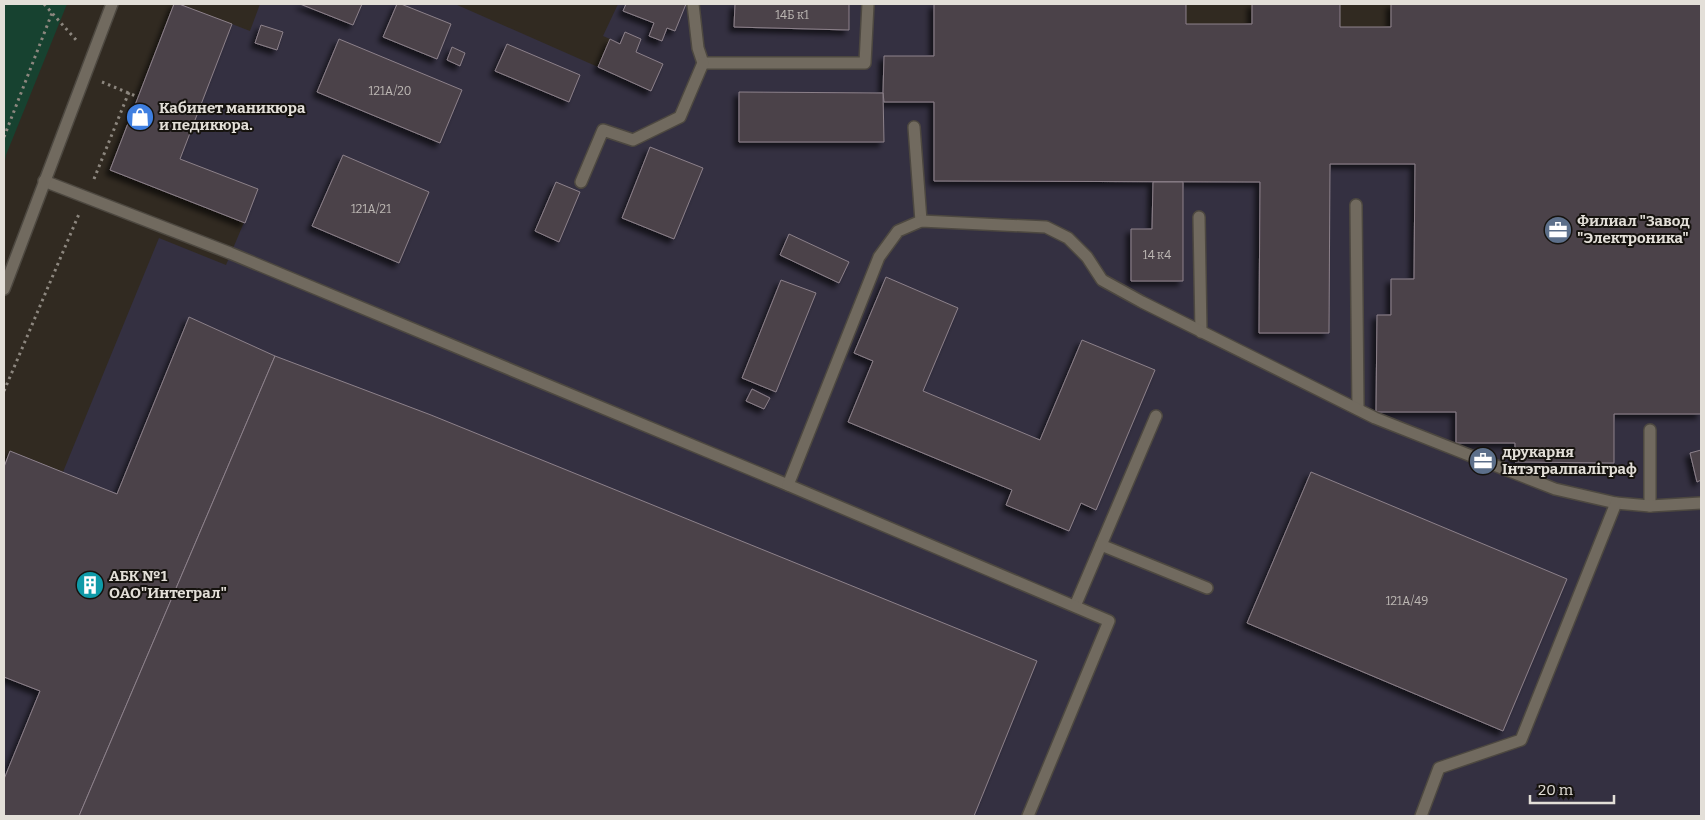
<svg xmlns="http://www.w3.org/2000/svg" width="1705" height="820" viewBox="0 0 1705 820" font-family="Bitter,serif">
	<defs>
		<filter id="shadow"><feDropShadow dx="-4.5" dy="4.5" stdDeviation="2.5" flood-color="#0009"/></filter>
	</defs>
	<rect width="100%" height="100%" fill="#312a21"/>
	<path fill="#343041" d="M260 4H455L598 67 610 39 603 36 618 4H1186V24H1252V4H1340V27H1391V4H1701V816H4V467L10 451 63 472 159 238 226 265 258 189 180 159 232 24 250 31Z"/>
	<path fill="#174230" d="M4 4H67L6 155 4 166Z"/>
	<g fill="#4c424a" stroke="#8c818a" filter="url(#shadow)">
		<path d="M174 4H179L232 24 180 159 258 189 245 223 110 170Z"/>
		<path d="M300 4H362L353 25Z"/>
		<path d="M397 4H401L451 24 437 59 383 37Z"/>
		<path d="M626 4H686L675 31 667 28 662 41 649 36 654 23 623 11Z"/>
		<path d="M735 4H849V30L734 27Z"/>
		<path d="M934 4H1186V24H1252V4H1340V27H1391V4H1701V414H1614V463L1515 462V443H1456V412H1376L1377 315H1391V279H1414L1415 164H1330L1329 333H1259L1260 182 934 181V102H884L883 93 884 56H934Z"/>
		<path d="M261 25 283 32 277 50 255 43Z"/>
		<path d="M625 32 641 39 636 52 663 64 651 91 598 67 610 39 620 44Z"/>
		<path d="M339 39 462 90 440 143 317 92Z"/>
		<path d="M507 44 580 75 569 102 495 71Z"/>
		<path d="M452 47 465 53 460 66 447 60Z"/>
		<path d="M739 92 883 93 884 142H739Z"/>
		<path d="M650 147 703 168 674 239 622 218Z"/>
		<path d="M343 155 429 192 399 263 312 226Z"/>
		<path d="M556 182 580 192 559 242 535 231Z"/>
		<path d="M1153 182H1183V281H1131V229H1152Z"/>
		<path d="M789 234 849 262 839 283 780 255Z"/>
		<path d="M886 277 958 308 923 391 1040 440 1082 340 1155 370 1096 510 1081 503 1069 531 1006 505 1012 490 848 422 873 361 854 353Z"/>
		<path d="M781 280 816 293 776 392 742 378Z"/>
		<path d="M189 317 275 356 79 816H4V779L40 691 4 677V467L10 451 117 494Z"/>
		<path d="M275 356 431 415 1037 661 974 816H79Z"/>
		<path d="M752 389 770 398 764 409 746 401Z"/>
		<path d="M1701 450V480L1697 482 1690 453Z"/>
		<path d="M1311 472 1567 579 1503 731 1247 623Z"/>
	</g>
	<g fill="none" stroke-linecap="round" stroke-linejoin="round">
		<defs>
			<g id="service">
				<path d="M693 4 698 48 703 63H865L868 4"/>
				<path d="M914 127 921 221"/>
				<path d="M44 181 230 253 788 485"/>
				<path d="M581 182 603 130 633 140 680 117 703 63"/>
				<path d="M1356 205 1358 409"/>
				<path d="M1199 217 1201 332"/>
				<path d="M4 289 112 4"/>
				<path d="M1650 506V430"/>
				<path d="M1101 545 1207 588"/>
				<path d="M1075 606 1156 416"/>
				<path d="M1028 816 1109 621 788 485 879 257 898 231 921 221 1046 227 1068 238 1087 257 1102 280 1142 302 1375 418 1555 489 1616 503 1650 506 1701 503"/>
				<path d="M1421 816 1439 768 1521 740 1616 503"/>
			</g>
		</defs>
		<use href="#service" stroke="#4d4840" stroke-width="14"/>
		<g stroke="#8d877f" stroke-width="3" stroke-dasharray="2.5 4" stroke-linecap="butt">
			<path d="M44 4 77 41"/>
			<path d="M102 82 138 97"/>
			<path d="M4 137 52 13"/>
			<path d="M94 179 129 92"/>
			<path d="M4 391 79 214"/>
		</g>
		<use href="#service" stroke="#716a5f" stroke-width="11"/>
	</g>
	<defs>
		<symbol id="shop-disc" viewBox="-11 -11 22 22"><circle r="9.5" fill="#3f7fe0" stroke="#16130f"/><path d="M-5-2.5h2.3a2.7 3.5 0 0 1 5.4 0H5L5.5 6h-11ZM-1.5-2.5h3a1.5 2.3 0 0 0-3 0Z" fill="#fff"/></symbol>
		<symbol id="office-disc" viewBox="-11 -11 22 22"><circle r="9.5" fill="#5c6f8a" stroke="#16130f"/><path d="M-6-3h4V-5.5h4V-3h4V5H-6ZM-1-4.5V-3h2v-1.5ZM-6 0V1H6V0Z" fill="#fff"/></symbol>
		<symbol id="building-disc" viewBox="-11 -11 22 22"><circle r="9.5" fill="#0f9aa8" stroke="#16130f"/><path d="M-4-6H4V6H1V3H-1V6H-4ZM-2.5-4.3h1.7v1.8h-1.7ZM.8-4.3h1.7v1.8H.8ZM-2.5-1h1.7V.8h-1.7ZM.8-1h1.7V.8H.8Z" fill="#fff"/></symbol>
	</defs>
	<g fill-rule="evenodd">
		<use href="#shop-disc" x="124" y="101" width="32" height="32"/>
		<use href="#office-disc" x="1542" y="214" width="32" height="32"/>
		<use href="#office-disc" x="1467" y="445" width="32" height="32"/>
		<use href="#building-disc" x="74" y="569" width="32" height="32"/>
	</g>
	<g text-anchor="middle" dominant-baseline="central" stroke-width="4" stroke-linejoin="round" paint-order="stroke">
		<g font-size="12" fill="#bdb8b4">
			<text x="792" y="15">14Б к1</text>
			<text x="390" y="91">121А/20</text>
			<text x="371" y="209">121А/21</text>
			<text x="1157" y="255">14 к4</text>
			<text x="1407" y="601">121А/49</text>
		</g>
		<g font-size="15" font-weight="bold" fill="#e3dfd8" stroke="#16130f" text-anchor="start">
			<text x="159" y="108">Кабинет маникюра<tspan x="159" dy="17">и педикюра.</tspan></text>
			<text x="1577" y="221">Филиал "Завод<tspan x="1577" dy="17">"Электроника"</tspan></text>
			<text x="1502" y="452">друкарня<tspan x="1502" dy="17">Інтэгралпаліграф</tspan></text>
			<text x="109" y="576">АБК №1<tspan x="109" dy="17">ОАО"Интеграл"</tspan></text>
		</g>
	</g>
	<rect width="1705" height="820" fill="none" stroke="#e3dfd8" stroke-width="10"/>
	<path d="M1530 795v8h84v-8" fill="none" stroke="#e3dfd8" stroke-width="2.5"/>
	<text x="1538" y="795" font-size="15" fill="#e3dfd8" stroke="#16130f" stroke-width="4" paint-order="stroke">20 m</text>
</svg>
